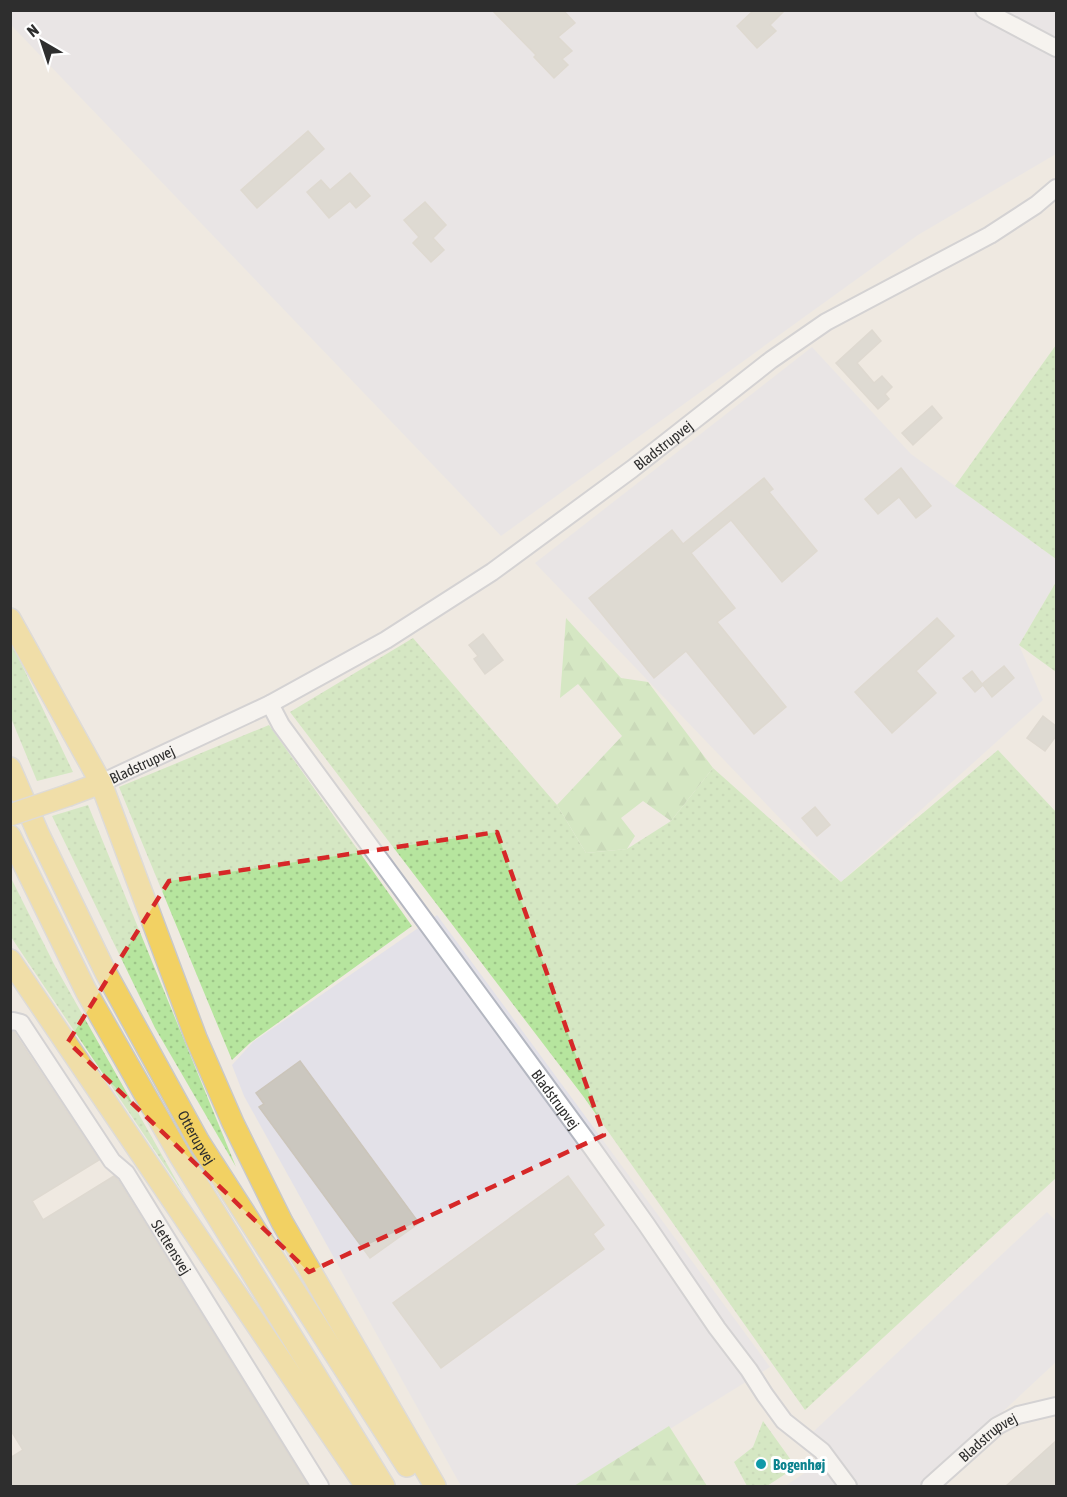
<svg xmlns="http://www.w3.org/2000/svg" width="1067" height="1497" viewBox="0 0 1067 1497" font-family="'Asap Condensed',sans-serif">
	<defs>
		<pattern id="grass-dots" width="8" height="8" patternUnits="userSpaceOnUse" patternTransform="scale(1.5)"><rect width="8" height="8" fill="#b6e59e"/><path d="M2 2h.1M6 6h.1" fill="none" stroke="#9dc588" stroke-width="1.8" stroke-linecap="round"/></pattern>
		<pattern id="forest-firs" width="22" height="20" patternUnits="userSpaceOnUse" patternTransform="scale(1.5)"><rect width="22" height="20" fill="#b6e59e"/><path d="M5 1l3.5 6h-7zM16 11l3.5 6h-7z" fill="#9dc588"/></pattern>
	</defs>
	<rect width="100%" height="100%" fill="#efe9e1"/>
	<g fill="#e3e1e8">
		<path d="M11 10 1056 11V154L918 235 501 536 11 25Z"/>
		<path d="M812 347 911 454 1056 559V582L1019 645 1043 700 841 882 535 563Z"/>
		<path d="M437 915 770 1367 578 1486H461L244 1096 232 1065 253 1042Z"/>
		<path d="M1047 1212 1056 1221V1362L923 1486H785L833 1454 813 1432Z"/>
	</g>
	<g fill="url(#grass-dots)">
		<path d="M1056 345V559L955 486Z"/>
		<path d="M1056 582V672L1019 645Z"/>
		<path d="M413 638 557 805 586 853 627 849 671 821 713 768 841 882 998 750 1056 812V1178L805 1410 583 1096 290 712Z"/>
		<path d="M10 640 73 772 37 781 11 718Z"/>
		<path d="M269 725 412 926 250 1043 232 1060 119 787Z"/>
		<path d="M88 805 236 1167 155 1028 52 816Z"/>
		<path d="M10 876 55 966 184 1194 11 937Z"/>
		<path d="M763 1421 796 1467 767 1486H747L734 1462 753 1447Z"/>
	</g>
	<g fill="url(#forest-firs)">
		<path d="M566 618 621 678 648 682 713 768 671 821 643 801 621 818 635 836 627 849 586 853 557 805 622 736 578 684 560 698Z"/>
		<path d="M669 1426 707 1486H574Z"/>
	</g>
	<g fill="#cbc7bf" stroke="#cbc5ba" stroke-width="1.5">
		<path d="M492 10H563L575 23 558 37 572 51 562 59 568 65 554 78 534 57 536 55Z"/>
		<path d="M754 10H785L770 25 776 31 757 48 737 26Z"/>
		<path d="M308 131 324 149 257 208 241 190Z"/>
		<path d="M350 173 370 196 356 208 350 201 329 218 307 192 321 180 330 190Z"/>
		<path d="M425 202 446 225 433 238 444 250 431 262 413 243 419 237 404 220Z"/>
		<path d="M872 330 881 341 857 363 874 383 882 376 892 387 885 394 889 399 878 409 836 363Z"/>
		<path d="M932 406 942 418 913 445 902 433Z"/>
		<path d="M901 468 931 506 916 518 899 497 878 514 865 499Z"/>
		<path d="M764 478 773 489 769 492 817 551 782 582 731 520 691 553 735 608 717 622 786 707 754 734 686 651 654 678 589 598 672 530 683 544Z"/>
		<path d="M937 618 954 636 916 671 936 693 892 733 855 692Z"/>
		<path d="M483 634 503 660 485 674 474 659 478 656 469 645Z"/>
		<path d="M1004 666 1014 678 992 697 983 685 975 692 963 678 972 671 982 684Z"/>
		<path d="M1043 716 1056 726V736L1045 751 1027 738Z"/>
		<path d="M815 807 830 825 817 836 802 818Z"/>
		<path d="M10 1032H14L99 1160 32 1201 43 1220 114 1176 118 1180 308 1486H10V1458L23 1450 10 1429Z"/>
		<path d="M300 1061 419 1223 370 1258 259 1107 264 1104 256 1093Z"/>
		<path d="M568 1176 604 1225 593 1234 604 1249 441 1368 393 1303Z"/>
		<path d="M1056 1441V1486H1006Z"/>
	</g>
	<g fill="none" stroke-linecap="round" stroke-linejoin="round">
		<defs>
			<g id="minor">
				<path d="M984 10 1056 48"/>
				<path id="s1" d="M270 704 281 725 592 1148 646 1224 717 1328 749 1370 765 1395 784 1421 822 1451 848 1486"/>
				<path id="s2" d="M101 783 270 704 386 640 492 572 632 469 771 360 826 322 990 235 1036 205 1056 188"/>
				<path id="s3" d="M10 1022 13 1021 21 1023 112 1161 126 1173 320 1486"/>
				<path id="s4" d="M930 1486 997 1426 1018 1415 1056 1406"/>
			</g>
			<g id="major">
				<path d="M10 619 101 783 196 1038 233 1123 282 1222 435 1486"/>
				<path id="s5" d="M10 768 38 833 106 973 199 1142 407 1466"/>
				<path d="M69 795 101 783"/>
				<path d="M10 836 86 991 180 1156 384 1486"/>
				<path d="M10 960 366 1486"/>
			</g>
		</defs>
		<use href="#minor" stroke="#b4b7c1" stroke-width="20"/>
		<use href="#major" stroke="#c9c9c9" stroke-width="24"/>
		<use href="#minor" stroke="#fff" stroke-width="16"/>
		<use href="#major" stroke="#f2d163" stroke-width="21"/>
		<defs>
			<path id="major-bridge" d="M10 815 69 795"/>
		</defs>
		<use href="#major-bridge" stroke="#c9c9c9" stroke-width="24" stroke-linecap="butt"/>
		<use href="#major-bridge" stroke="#f2d163" stroke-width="21"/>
	</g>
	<path d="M0 0H1067V1497H0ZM497 832 604 1135 309 1272 68 1042 169 881Z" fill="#efe9e1" fill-opacity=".55" fill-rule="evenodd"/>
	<path fill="none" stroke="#d62828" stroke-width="4.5" stroke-dasharray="12 8" stroke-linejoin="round" d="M497 832 604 1135 309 1272 68 1042 169 881Z"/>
	<circle fill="#0f9aa8" stroke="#fff" stroke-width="2" cx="761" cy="1464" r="6"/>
	<g text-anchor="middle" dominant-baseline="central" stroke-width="6" stroke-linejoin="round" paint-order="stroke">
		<g font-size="15" fill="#2e2e2e" stroke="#fff">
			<text stroke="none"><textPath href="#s2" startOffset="658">Bladstrupvej</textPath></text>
			<text stroke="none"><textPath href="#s2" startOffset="45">Bladstrupvej</textPath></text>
			<text stroke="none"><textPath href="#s1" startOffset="488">Bladstrupvej</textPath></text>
			<text stroke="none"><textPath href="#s5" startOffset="414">Otterupvej</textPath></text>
			<text stroke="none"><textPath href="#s3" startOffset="282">Slettensvej</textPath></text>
			<text stroke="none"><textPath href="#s4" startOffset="76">Bladstrupvej</textPath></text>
		</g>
		<g font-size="15" font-weight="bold" fill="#0d838f" stroke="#fff" text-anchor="start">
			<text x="773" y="1464">Bogenhøj</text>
		</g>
	</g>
	<rect width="1067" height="1497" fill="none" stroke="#2e2e2e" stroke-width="24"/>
	<g transform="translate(42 42) rotate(321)" stroke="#ffffff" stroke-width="4.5" paint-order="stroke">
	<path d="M0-4.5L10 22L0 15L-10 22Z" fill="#2e2e2e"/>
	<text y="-9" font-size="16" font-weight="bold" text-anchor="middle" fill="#2e2e2e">N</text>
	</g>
</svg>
